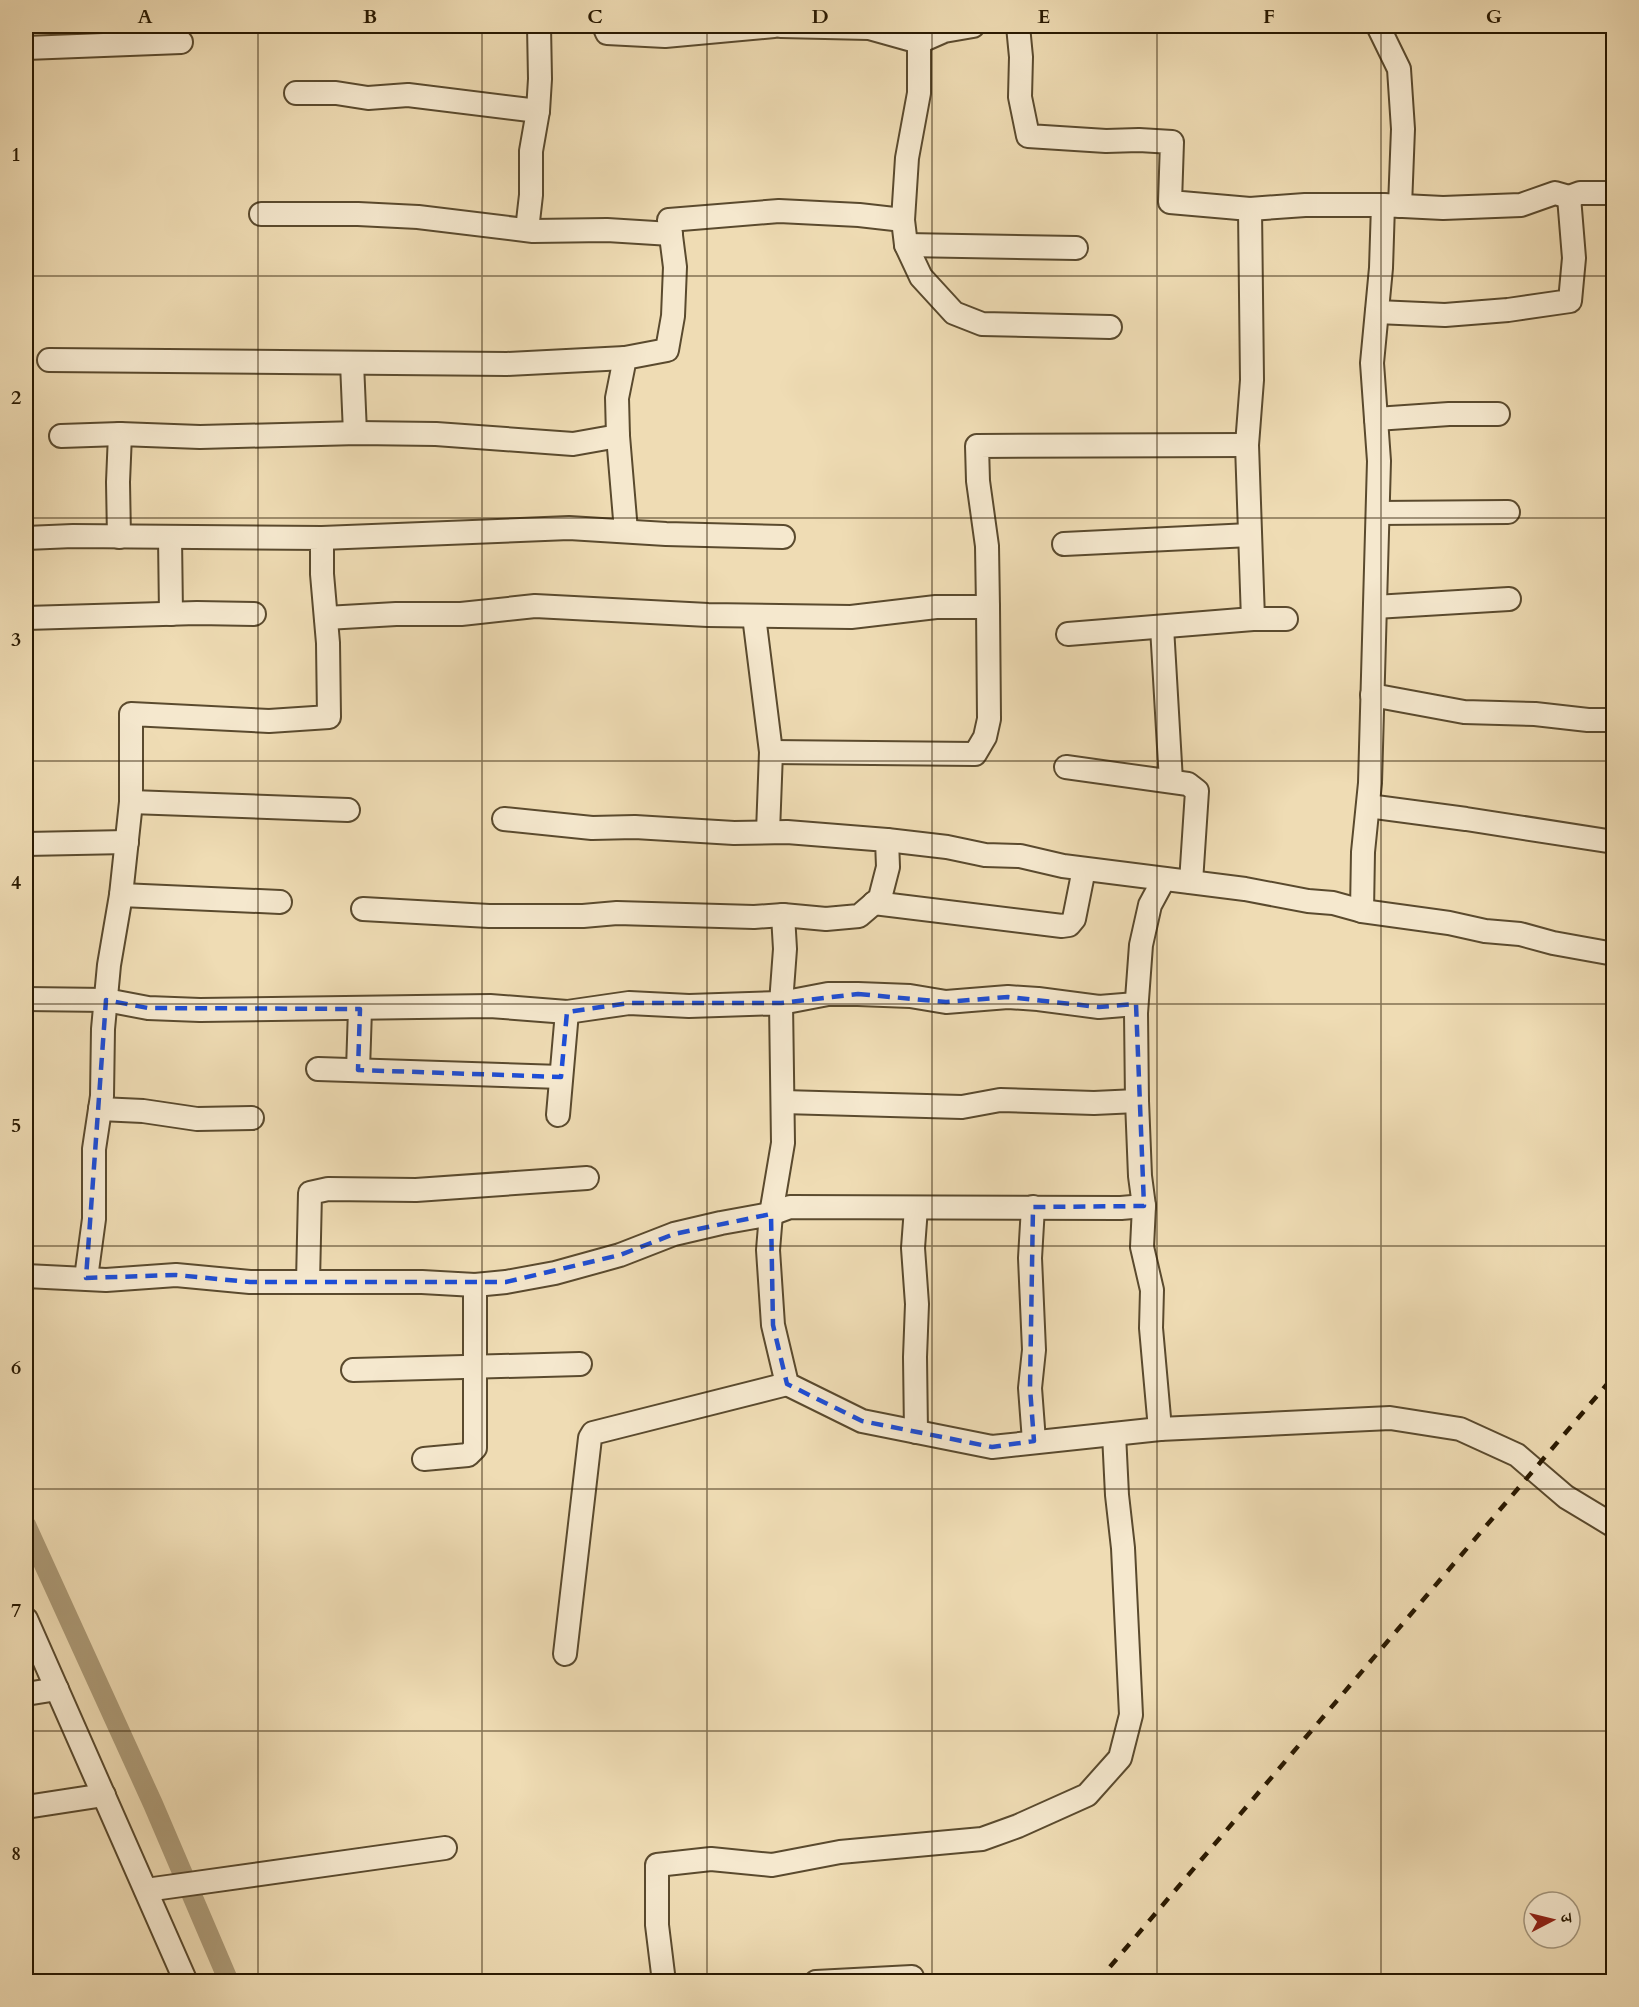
<svg xmlns="http://www.w3.org/2000/svg" width="1639" height="2007" viewBox="0 0 1639 2007" font-family="Cardo,'Noto Serif Devanagari',serif">
	<rect width="100%" height="100%" fill="#efdcb4"/>
	<filter id="stains"><feTurbulence type="fractalNoise" baseFrequency=".00333" numOctaves="4"/><feColorMatrix values="0 0 0 0 .2 0 0 0 0 .09 0 0 0 0 .02 0 0 0 .5 -.17"/></filter>
	<radialGradient id="worn" r=".72"><stop offset=".6" stop-color="#630" stop-opacity="0"/><stop offset="1" stop-color="#630" stop-opacity=".3"/></radialGradient>
	<g fill="none" stroke-linecap="round" stroke-linejoin="round">
		<path stroke="#ac9a77" stroke-width="20" d="M26 1525 153 1804 229 1982"/>
		<defs>
			<g id="minor">
				<path d="M604 26 607 33 665 36 774 26"/>
				<path d="M781 26 869 28 919 42"/>
				<path d="M1018 26 1021 57 1020 97 1028 136 1106 141 1139 140 1172 142 1170 202 1250 209 1305 205H1383"/>
				<path d="M1378 26 1399 69 1403 129 1400 206"/>
				<path d="M26 48 181 42"/>
				<path d="M296 93H336L368 98 408 95 538 111"/>
				<path d="M1250 209 1252 380 1247 445 1253 619"/>
				<path d="M261 214H358L418 217 533 231 607 230 671 234"/>
				<path d="M903 220 906 245 921 277 954 313 982 324 1110 327"/>
				<path d="M527 230 531 195V151L538 111 540 79 539 26"/>
				<path d="M906 245 1076 248"/>
				<path d="M1377 312 1445 315 1508 310 1570 301 1574 258 1569 197"/>
				<path d="M49 360 507 364 625 358"/>
				<path d="M352 363 355 433"/>
				<path d="M1376 419 1449 414H1498"/>
				<path d="M61 436 120 434"/>
				<path d="M618 436 626 531"/>
				<path d="M1378 513 1508 512"/>
				<path d="M119 537 118 482 120 434 200 437 358 433 436 434 573 444 618 436 617 398 625 358 667 350 673 316 675 267 669 220 779 211 859 215 903 220 907 158 919 93V42L944 31 973 26"/>
				<path d="M170 537 171 614"/>
				<path d="M26 538 73 536 322 538V574L328 643 329 717 269 721 131 714V802L121 895 109 965 103 1029 102 1096 94 1149V1219L86 1278"/>
				<path d="M322 538 569 528 666 534 783 537"/>
				<path d="M1064 544 1250 535"/>
				<path d="M1375 607 1509 599"/>
				<path d="M754 616 771 752 768 832"/>
				<path d="M26 618 197 613 254 614"/>
				<path d="M326 618 396 614H461L535 606 708 615 851 617 936 607H988L987 546 978 481 977 446 1247 445"/>
				<path d="M1162 627 1171 781"/>
				<path d="M1068 634 1253 619H1286"/>
				<path d="M1372 695 1464 712 1535 714 1588 720H1614"/>
				<path d="M771 752 975 754 985 737 989 719 988 607"/>
				<path d="M1066 767 1188 784 1197 791 1191 882"/>
				<path d="M131 802 348 810"/>
				<path d="M1368 806 1466 819 1614 842"/>
				<path d="M887 840 947 847 985 855 1020 856 1063 866 1245 889 1308 901 1333 903 1362 911 1449 923 1485 931 1520 934 1553 943 1614 954"/>
				<path d="M26 844 127 842"/>
				<path d="M121 895 280 902"/>
				<path d="M874 903 1062 926 1069 925 1074 919 1084 869"/>
				<path d="M363 909 489 916H583L617 913 754 917 783 915 826 919 859 916 880 898 888 867 887 840 787 832 734 833 635 827 592 828 504 819"/>
				<path d="M1362 911 1363 852 1370 783 1379 461 1372 363 1381 268 1383 205 1443 208 1521 205 1555 193 1569 197 1580 193H1614"/>
				<path d="M783 915 785 949 781 1003 828 994H858L910 996 946 1002 1008 997 1038 999 1099 1007 1136 1004"/>
				<path d="M26 999 106 1000 148 1008 200 1010 490 1006 567 1012 629 1003 689 1006 781 1003 783 1143 771 1214"/>
				<path d="M318 1069 561 1077"/>
				<path d="M358 1070 360 1009"/>
				<path d="M783 1102 962 1107 1000 1100 1094 1103 1137 1101"/>
				<path d="M100 1109 143 1111 197 1119 252 1118"/>
				<path d="M558 1115 567 1012"/>
				<path d="M1033 1207 1030 1258 1034 1350 1030 1388 1034 1441"/>
				<path d="M916 1208 913 1248 917 1304 915 1357 916 1432"/>
				<path d="M771 1214 790 1207 1121 1208 1144 1206"/>
				<path d="M26 1276 106 1280 176 1275 250 1282H422L475 1285 506 1282 555 1273 620 1255 674 1234 721 1223 771 1214 768 1250 773 1325 787 1384 862 1421 992 1447 1160 1429 1390 1418 1460 1429 1517 1455 1566 1497 1614 1526"/>
				<path d="M308 1282 310 1193 328 1189 416 1190 587 1178"/>
				<path d="M353 1370 580 1364"/>
				<path d="M1160 1429 1151 1328 1152 1290 1142 1247 1144 1206 1140 1176 1137 1101 1136 1013 1141 945 1150 905 1164 879"/>
				<path d="M424 1459 468 1455 475 1448V1285"/>
				<path d="M26 1619 186 1982"/>
				<path d="M565 1654 590 1438 593 1433 787 1384"/>
				<path d="M26 1694 57 1689"/>
				<path d="M26 1807 104 1795"/>
				<path d="M146 1890 445 1848"/>
				<path d="M664 1982 657 1925V1865L711 1859 772 1865 840 1852 982 1839 1018 1826 1087 1795 1120 1758 1131 1715 1123 1548 1117 1495 1114 1434"/>
				<path d="M816 1982 912 1977"/>
			</g>
		</defs>
		<use href="#minor" stroke="#5a4a2e" stroke-width="26"/>
		<use href="#minor" stroke="#f5e8ce" stroke-width="22"/>
		<path stroke="#291901" stroke-width="4.5" stroke-dasharray="10 10" stroke-linecap="butt" d="M1097 1982 1614 1376"/>
	</g>
	<path fill="none" stroke="#1d4ed8" stroke-width="4.5" stroke-dasharray="12 8" stroke-linejoin="round" d="M858 994 946 1002 1008 997 1099 1007 1136 1004 1144 1206 1033 1207 1030 1388 1034 1441 992 1447 862 1421 787 1384 773 1325 771 1214 674 1234 620 1255 506 1282H250L176 1275 86 1278 106 1000 148 1008 360 1009 358 1070 561 1077 567 1012 629 1003H781Z"/>
	<path fill="none" stroke="#291901" stroke-width="1.5" stroke-opacity="0.55" d="M258 26V1982M482 26V1982M707 26V1982M932 26V1982M1157 26V1982M1381 26V1982M26 276H1614M26 518H1614M26 761H1614M26 1004H1614M26 1246H1614M26 1489H1614M26 1731H1614"/>
	<rect width="1639" height="2007" fill="none" stroke="#efdcb4" stroke-width="66"/>
	<g transform="translate(1552 1920) rotate(83)"><circle r="28" fill="#f5e8ce" stroke="#a3957c" stroke-width="1.5"/>
	<path d="M0-4.5L10 22L0 15L-10 22Z" fill="#8f2418"/>
	<text y="-9" font-size="16" font-weight="bold" text-anchor="middle" fill="#291901">उ</text>
	</g>
	<rect x="33" y="33" width="1573" height="1941" fill="none" stroke="#291901" stroke-width="2"/>
	<g font-size="20" text-anchor="middle" font-weight="bold" fill="#291901">
		<text x="145" y="23">A</text>
		<text x="370" y="23">B</text>
		<text x="595" y="23">C</text>
		<text x="820" y="23">D</text>
		<text x="1044" y="23">E</text>
		<text x="1269" y="23">F</text>
		<text x="1494" y="23">G</text>
		<text x="16" y="161">1</text>
		<text x="16" y="404">2</text>
		<text x="16" y="646">3</text>
		<text x="16" y="889">4</text>
		<text x="16" y="1132">5</text>
		<text x="16" y="1374">6</text>
		<text x="16" y="1617">7</text>
		<text x="16" y="1860">8</text>
	</g>
	<rect width="100%" height="100%" filter="url(#stains)"/>
	<rect width="100%" height="100%" fill="url(#worn)"/>
</svg>
